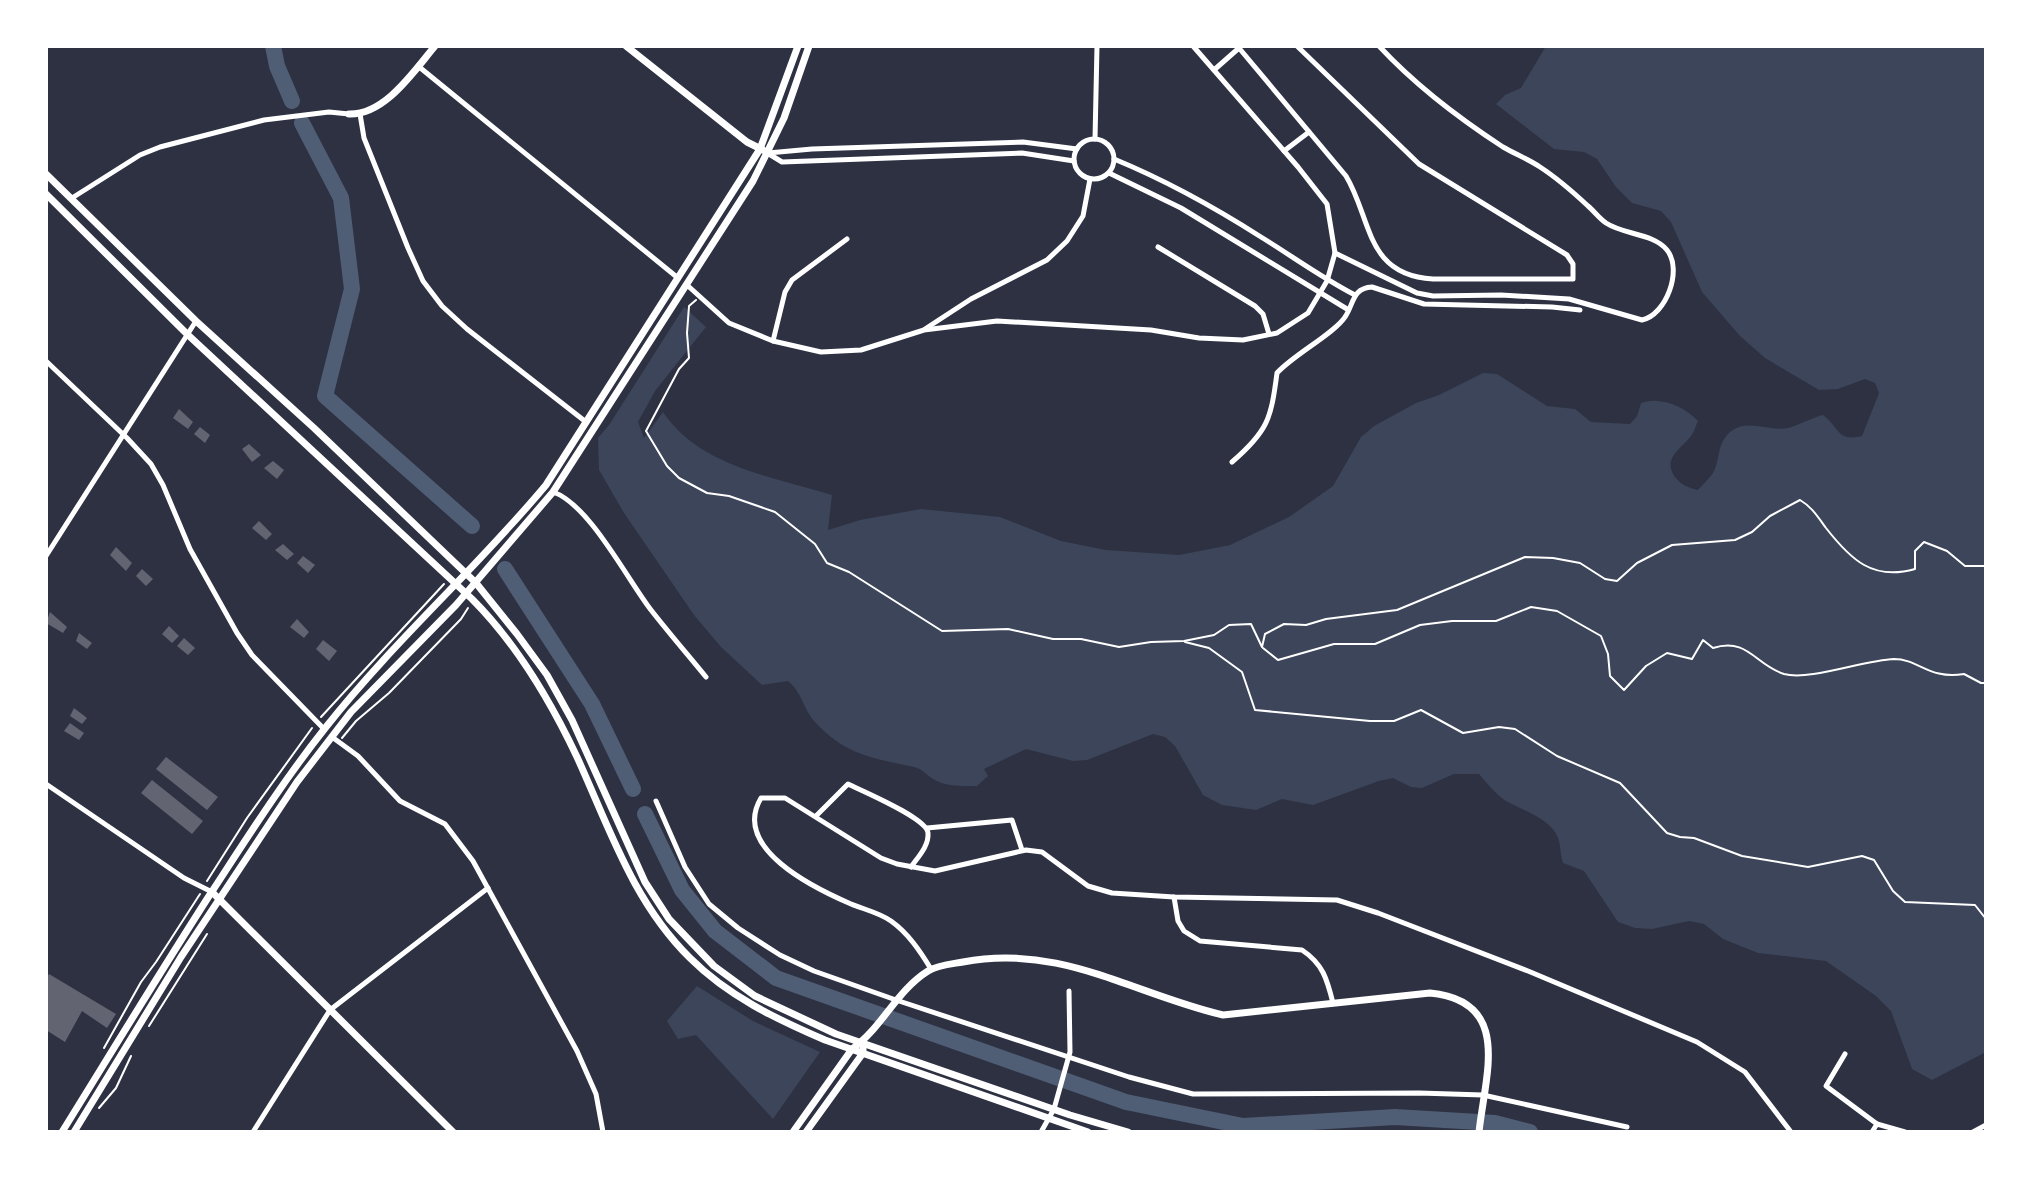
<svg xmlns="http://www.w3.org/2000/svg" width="2032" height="1178" viewBox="0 0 2032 1178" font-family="'Crimson Pro',serif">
	<rect width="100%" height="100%" fill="#2d3142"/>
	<g fill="#3c4559">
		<path d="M1546 46H1986V1052L1932 1080 1912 1069 1891 1011 1876 996 1826 961 1758 953 1723 939 1704 924 1689 921 1652 929 1635 928 1618 922 1584 871 1563 863C1560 854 1561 846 1558 838 1551 819 1522 810 1506 801 1495 794 1487 783 1479 774H1454L1422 788 1411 787 1393 778 1379 781 1313 805 1282 799 1256 810 1222 805 1203 795 1175 746 1165 737 1153 734 1087 760 1073 761 1026 749 984 769 988 776 977 786C963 786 947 787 935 780 927 776 923 769 914 767 872 758 845 755 815 722 803 709 802 692 788 681L762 685 721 647 694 615 624 513 599 470 598 438 609 425 684 307 706 327 655 391 638 422 644 438 663 412C700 467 774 477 832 495L828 530 860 520 921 509 1000 517 1061 541 1106 550 1179 555 1230 545 1289 517 1333 486 1361 437 1374 426 1416 403 1439 395 1483 373 1497 374 1547 406 1575 409 1591 422 1630 424 1637 416 1641 403C1660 396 1684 406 1698 421 1696 425 1695 429 1693 433 1684 448 1661 457 1675 477 1681 485 1689 488 1698 490 1703 484 1711 477 1714 471 1720 458 1717 447 1727 435 1744 416 1767 432 1788 428 1799 425 1811 418 1823 415 1840 428 1837 442 1862 436L1879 393 1875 383 1865 379 1838 389 1819 390 1765 358 1740 336 1702 292 1671 222 1661 211 1632 203 1616 187 1597 159 1584 152 1554 149 1496 104 1505 95 1521 88Z"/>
		<path d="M697 986 753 1021 820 1052 773 1119 696 1035 678 1039 667 1021Z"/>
	</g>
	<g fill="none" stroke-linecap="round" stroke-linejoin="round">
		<g stroke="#4f5d75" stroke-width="16">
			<path d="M273 46 277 66 292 101"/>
			<path d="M302 123 341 198 352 289 325 396 472 526"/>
			<path d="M505 569 592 704 633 789"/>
			<path d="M645 814 682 890 715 931 776 978 1126 1102 1243 1126 1395 1117 1495 1123 1530 1132"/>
		</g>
	</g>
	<g fill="#626471">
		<path d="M179 409 193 422 188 429 173 418Z"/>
		<path d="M200 427 210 435 205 443 194 434Z"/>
		<path d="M249 444 261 455 252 462 242 449Z"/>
		<path d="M273 461 284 470 277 479 264 468Z"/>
		<path d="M259 521 272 534 266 540 252 528Z"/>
		<path d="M283 544 294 554 287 560 275 550Z"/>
		<path d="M116 547 132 563 126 571 110 555Z"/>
		<path d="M303 556 315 565 308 573 297 563Z"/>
		<path d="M142 569 153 579 146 586 136 576Z"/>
		<path d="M50 612 67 627 63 633 46 623Z"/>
		<path d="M297 619 309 632 304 638 290 627Z"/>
		<path d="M169 626 179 636 172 643 162 634Z"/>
		<path d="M79 633 92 643 87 649 76 641Z"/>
		<path d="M184 638 195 648 188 655 177 646Z"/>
		<path d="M323 640 337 651 329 661 316 649Z"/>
		<path d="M74 708 87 718 82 724 70 716Z"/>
		<path d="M70 723 84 733 79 740 64 731Z"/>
		<path d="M166 757 218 797 207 810 156 769Z"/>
		<path d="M152 780 203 821 192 834 141 793Z"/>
		<path d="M49 974 116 1014 107 1028 82 1011 65 1042 46 1030V979Z"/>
	</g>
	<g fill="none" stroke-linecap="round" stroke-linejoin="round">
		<g stroke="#fff" stroke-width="2">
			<path d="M696 300 689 306 687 333 689 358 679 369 646 431 667 466 679 478 707 493 729 496 775 512 815 544 827 563 849 572 942 631 1008 629 1053 639H1081L1119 647 1151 642 1184 641 1214 635 1229 625 1251 624 1262 647 1265 634 1284 624 1306 625 1326 619 1397 610 1525 557 1553 558 1580 563 1605 579 1617 581 1637 563 1672 545 1735 540 1752 532 1770 516 1800 500C1812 507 1818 517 1826 528 1851 560 1873 581 1915 569V551L1924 542 1947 551 1965 566H1986"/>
			<path d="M1185 642 1209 648 1242 672 1255 710 1370 721H1394L1421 710 1463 733 1499 727 1515 729 1557 756 1620 783 1667 833 1680 837 1694 838 1742 856 1808 867 1862 856 1874 860 1893 891 1905 902 1975 905 1986 919"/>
			<path d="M1263 648 1278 660 1334 644H1375L1420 625 1452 621H1496L1531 607 1557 611 1601 636 1608 654 1610 676 1624 690 1646 666 1667 653 1692 659 1703 640 1713 648C1748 637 1755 665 1784 674 1810 681 1864 660 1894 659 1919 659 1929 680 1964 674L1981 683H1986"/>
			<path d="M321 717 444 584"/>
			<path d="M342 738 356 721 389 693 461 619 468 608"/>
			<path d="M207 881 247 818 312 728"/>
			<path d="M149 1026 207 934"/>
			<path d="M104 1048 141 982 156 962 200 894"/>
			<path d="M99 1108 116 1088 131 1056"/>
		</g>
		<g stroke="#fff" stroke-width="5">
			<path d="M418 66 678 278"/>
			<path d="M1214 70 1239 48 1346 176C1372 219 1365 275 1433 279H1573V264L1567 255 1419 164 1297 46"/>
			<path d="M360 114 364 138 408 248 423 281 442 306 467 329 586 422"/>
			<circle cx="1094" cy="159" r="20"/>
			<path d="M1095 139 1097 46"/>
			<path d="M1284 151 1309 132"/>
			<path d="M768 153 812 149 1023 142 1077 149"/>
			<path d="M769 154 782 162 1022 153 1074 161"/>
			<path d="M1114 159C1165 180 1214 207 1261 237 1292 256 1322 278 1355 295"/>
			<path d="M1109 173 1181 208 1347 309"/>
			<path d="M72 198 140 155 160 147 264 120 329 112 349 114"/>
			<path d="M1158 247 1255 306 1263 314 1269 334"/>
			<path d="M1335 253 1417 293 1433 296 1501 295 1569 299 1642 320C1666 315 1683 270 1667 250 1653 233 1624 235 1606 223 1599 218 1594 211 1588 206 1573 192 1557 178 1540 167 1528 159 1515 154 1503 147 1457 117 1416 86 1379 46"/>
			<path d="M687 285 729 323 773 341 821 352 861 350 924 330 997 321 1151 330 1199 338 1243 340 1277 333 1308 313 1327 281 1335 253 1327 204 1298 167 1193 46"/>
			<path d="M925 329 971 299 1047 260 1067 241 1083 216 1090 179"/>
			<path d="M773 341 785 292 792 280 847 239"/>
			<path d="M46 361 127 438 151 464 163 485 190 549 237 633 252 655 324 729"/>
			<path d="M1232 462C1268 431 1271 419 1277 373 1293 355 1335 333 1345 317 1354 304 1352 288 1372 287L1424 304 1552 307 1580 310"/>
			<path d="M553 492C589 504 627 579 651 610 669 633 688 655 706 677"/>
			<path d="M46 556 196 321"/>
			<path d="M332 737 358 756 400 801 445 824 473 861 577 1051 596 1094 603 1132"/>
			<path d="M46 784 184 878 212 892"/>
			<path d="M656 801 685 867 709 904 738 928 780 955 814 971 896 1000 1129 1077 1193 1094 1419 1093 1483 1095 1627 1127"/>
			<path d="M816 816 848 784C862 791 927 818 928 833 929 846 918 857 911 867"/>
			<path d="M927 828 1012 820 1022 850"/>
			<path d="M1174 897 1178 921 1184 931 1200 941 1302 950C1323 964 1327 979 1333 1003"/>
			<path d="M931 969C920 951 908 933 891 921 880 913 863 909 851 904 814 888 731 848 761 798H785L881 858 897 864 935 871 1026 850 1042 852 1088 886 1112 893 1174 897 1337 900 1378 913 1528 971 1697 1042 1745 1072 1791 1132"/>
			<path d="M1845 1054 1826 1086 1877 1124"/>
			<path d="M253 1132 330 1010 488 888"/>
			<path d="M1041 1132 1054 1109 1070 1052 1069 991"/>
			<path d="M1872 1132 1877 1124 1905 1132"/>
			<path d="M1973 1132 1986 1125"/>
		</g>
		<g stroke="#fff" stroke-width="7">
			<path d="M626 46 747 142 763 150"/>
			<path d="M349 114C385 115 414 71 435 46"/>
			<path d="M212 892 453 1132"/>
			<path d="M793 1132 852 1049C882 1028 896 991 928 971 938 965 952 964 963 962 1060 943 1133 994 1223 1015L1430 993C1513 1001 1485 1075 1479 1132"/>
			<path d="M806 1132 863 1053V1048"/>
		</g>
		<g stroke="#fff" stroke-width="7">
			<path d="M46 174 196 321 314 428 476 583 517 634 547 675 572 720 645 882 669 919 714 966 755 996 836 1034 1070 1115 1128 1132"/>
			<path d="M46 194 187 334 472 599C517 644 550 700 577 757 609 827 633 902 690 958 728 996 776 1019 825 1040L1088 1132"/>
			<path d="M62 1132C111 1053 159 974 209 896 247 838 283 781 326 727 394 641 476 569 546 485L760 149 798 46"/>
			<path d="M74 1132 181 957 297 782 351 712 456 605 553 492 753 181 784 118 809 46"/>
		</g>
	</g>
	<rect width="2032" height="1178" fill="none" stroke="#ffffff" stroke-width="96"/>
</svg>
